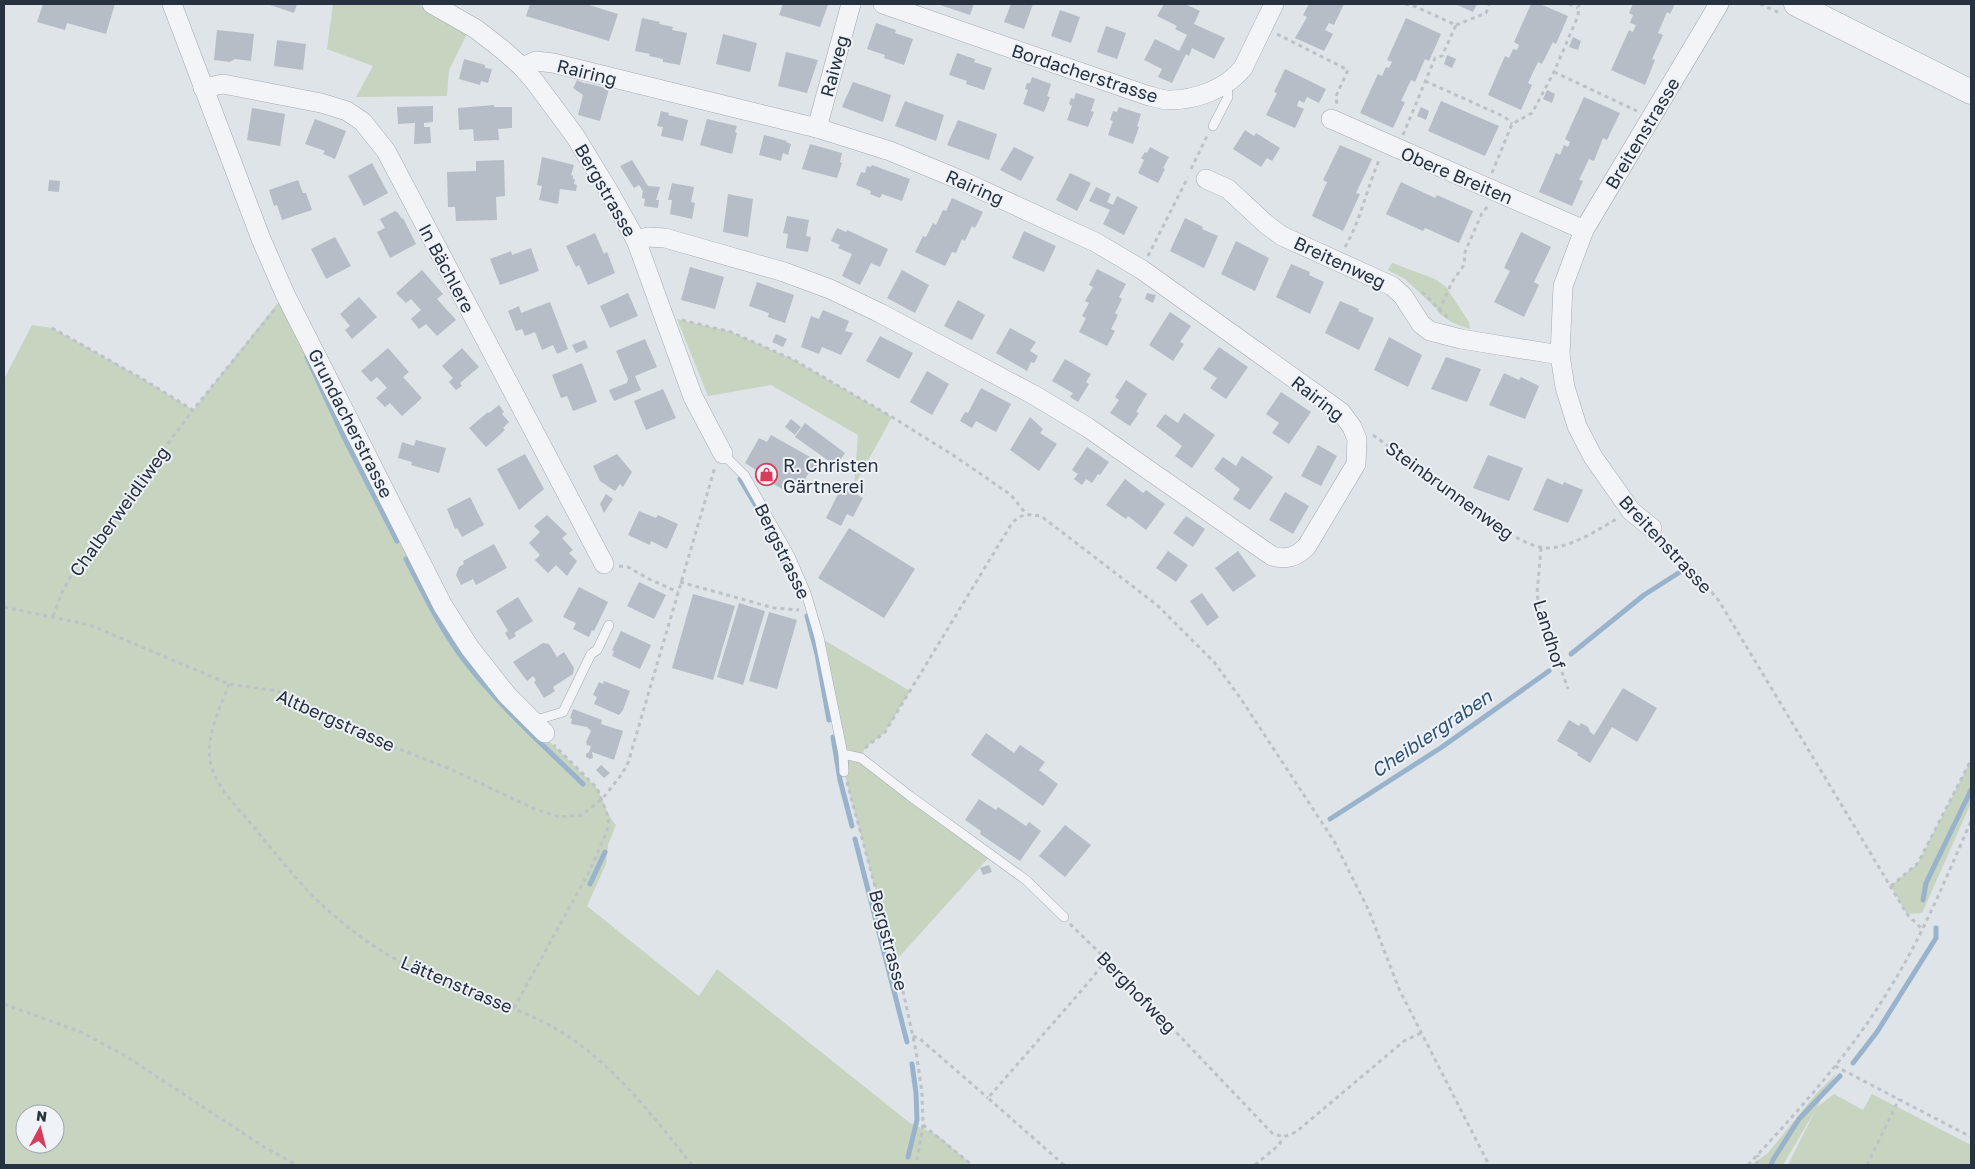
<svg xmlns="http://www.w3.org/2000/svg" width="1975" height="1169" viewBox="0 0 1975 1169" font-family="'Golos Text',sans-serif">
	<rect width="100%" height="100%" fill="#dfe4e9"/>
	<g fill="#c6d4c0" fill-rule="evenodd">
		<path d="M333 4H418L467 34 449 70 447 96 356 97 373 66 327 49Z"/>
		<path d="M1392 263 1435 279 1446 287 1469 322 1470 329C1458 325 1442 320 1436 308L1405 279 1388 270Z"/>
		<path d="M285 294 443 606 546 738 597 788C604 801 606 815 616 825L608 845 606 864 587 906 699 996 717 969 910 1123 937 1135 972 1165H4V379L32 325 52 328 141 378 193 410ZM25 1114H55V1144H25Z"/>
		<path d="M677 319 731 332 794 360 892 417 854 486 858 435 771 385 708 396Z"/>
		<path d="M819 637 910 691 885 732 865 748 861 758 991 855 900 956 894 959 844 772Z"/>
		<path d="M1971 760V803L1922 913 1907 914 1891 886 1918 863Z"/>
		<path d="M1836 1074 1817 1107 1834 1094 1863 1110 1872 1094 1971 1145V1165H1788L1816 1109 1783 1165H1751L1768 1153 1815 1095Z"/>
	</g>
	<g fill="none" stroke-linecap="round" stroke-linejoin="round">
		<g stroke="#98b3cb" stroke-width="5">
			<path d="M307 357 343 435 397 541"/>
			<path d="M740 479 768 526 800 598"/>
			<path d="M406 559C423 592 439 626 461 656 496 703 541 743 583 784"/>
			<path d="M807 616 817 654 829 720"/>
			<path d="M1571 654 1644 595 1680 572"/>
			<path d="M833 737 840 780 852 826"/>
			<path d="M1330 819 1442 747 1549 671"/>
			<path d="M855 839 907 1042"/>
			<path d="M590 884 605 852"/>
			<path d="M1923 900 1926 883 1971 790"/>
			<path d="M1853 1063 1877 1032 1936 938V928"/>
			<path d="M908 1157 917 1120 916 1093 912 1064"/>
			<path d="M1771 1165 1773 1160 1799 1119 1840 1076"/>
		</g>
	</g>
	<g fill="#b6bdc6">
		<path d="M43 4H115L106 34 67 23 65 30 37 22Z"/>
		<path d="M267 4H297L294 13Z"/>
		<path d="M530 4H586L618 14 609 41 526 16Z"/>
		<path d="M783 4H824L828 5 820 27 779 15Z"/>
		<path d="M941 4H974L970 15 940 5Z"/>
		<path d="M1011 4H1033L1024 29 1004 22Z"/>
		<path d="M1164 4H1185L1200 11 1194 24 1225 38 1214 59 1192 48 1189 56 1186 54 1172 83 1158 77 1162 69 1144 60 1155 39 1179 51 1187 35 1175 29 1177 26 1157 16Z"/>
		<path d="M1309 4H1344L1334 25 1329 23 1325 30 1333 34 1324 51 1295 38 1307 17 1303 15Z"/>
		<path d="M1455 4H1477L1473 12Z"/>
		<path d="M1531 4H1540L1568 16 1556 44 1553 42 1542 64 1538 62 1528 83 1532 85 1521 110 1488 95 1505 56 1509 58 1513 49 1517 50 1519 45 1514 42Z"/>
		<path d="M1633 4H1675L1670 14 1667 12 1658 33 1663 35 1652 59 1655 60 1645 85 1611 70 1629 30 1633 32 1636 25 1630 23 1633 15 1629 13Z"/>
		<path d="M1060 10 1080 17 1071 43 1051 36Z"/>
		<path d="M642 18 660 22 659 24 673 27 672 30 687 33 680 65 663 62V59L649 56 650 54 635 51Z"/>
		<path d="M1406 18 1441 34 1429 61 1425 59 1415 82 1411 80 1401 101 1405 102 1393 128 1360 113 1378 74 1382 76 1386 67 1389 68 1392 62 1387 60Z"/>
		<path d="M876 23 896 30 895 33 913 39 904 65 884 58 885 55 867 49Z"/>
		<path d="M1106 26 1126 33 1117 59 1097 52Z"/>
		<path d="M217 30 254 34 251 61 235 59 230 62 214 60Z"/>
		<path d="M723 34 757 43 750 72 716 64Z"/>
		<path d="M1573 37 1581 41 1578 50 1569 47Z"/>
		<path d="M277 40 306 44 303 70 274 66Z"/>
		<path d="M786 52 818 60 807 93 778 86Z"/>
		<path d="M957 53 975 59 974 62 992 68 984 90 966 84 967 81 949 75Z"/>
		<path d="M1447 55 1456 59 1452 68 1444 64Z"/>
		<path d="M464 59 485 65V68L492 69 488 83 481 81 480 85 459 79Z"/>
		<path d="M1285 69 1326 89 1319 103 1307 97 1304 103 1299 100 1297 106 1304 109 1295 128 1266 115 1277 93 1274 92Z"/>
		<path d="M1032 77 1051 84 1047 96 1050 97 1044 112 1023 104 1028 90 1025 89 1027 83H1030Z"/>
		<path d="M577 80 586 84V83L609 89 600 121 578 115 583 95 573 88Z"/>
		<path d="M853 82 891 95 883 122 842 107Z"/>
		<path d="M1547 90 1555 94 1552 103 1543 99Z"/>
		<path d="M1076 93 1095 99 1091 111 1094 112 1088 127 1067 120 1072 106 1069 104 1071 98 1074 99Z"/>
		<path d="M1584 97 1620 113 1607 140 1603 138 1594 161 1589 159 1579 180 1583 181 1572 206 1539 192 1556 153 1560 155 1564 145 1568 147 1570 142 1565 139Z"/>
		<path d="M905 101 944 115 936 141 895 126Z"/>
		<path d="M1441 101 1499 126 1485 156 1428 131Z"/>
		<path d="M494 105V107H512V128L498 129 499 140 474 141 473 129 459 130 458 108Z"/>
		<path d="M433 106V122L424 123V127H430L431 143 414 144 415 123 398 124 397 107Z"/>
		<path d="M1119 107 1141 114 1137 126 1139 127 1133 144 1108 135 1113 121 1110 120 1113 111 1117 112Z"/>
		<path d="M1421 107 1429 111 1426 120 1417 116Z"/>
		<path d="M252 108 285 114 280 146 247 140Z"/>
		<path d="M661 111 669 113 668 115 688 120 683 141 661 136 663 127 657 126Z"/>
		<path d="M315 119 346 131 335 159 323 154 325 151 305 144Z"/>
		<path d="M707 119 737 126 735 132 737 133 732 154 700 145Z"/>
		<path d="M958 120 997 134 989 160 947 145Z"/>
		<path d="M1245 130 1254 136 1256 133 1280 148 1272 161 1267 158 1261 167 1233 149Z"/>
		<path d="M764 135 787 141 786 142 791 144 788 155 783 153 781 161 759 155Z"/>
		<path d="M810 144 842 153 840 162 842 163 837 178 802 169Z"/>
		<path d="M1340 145 1372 159 1356 193 1360 194 1343 231 1312 216 1327 182 1323 180Z"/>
		<path d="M1014 147 1034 157 1021 181 1000 170Z"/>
		<path d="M1150 147 1169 157 1163 168 1165 169 1158 183 1138 173 1144 160 1141 158 1145 152 1147 153Z"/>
		<path d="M542 157 574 165 571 175 573 176V179H575L574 184 577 185 576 191 560 189 558 204 539 200 542 186 537 185Z"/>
		<path d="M504 160 505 196 496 197 497 220 456 221 455 207H448L447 172 476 171V161Z"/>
		<path d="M632 160 648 186 660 187 656 200H659L658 208 644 206 645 199 642 198 643 191 639 185 634 188 620 166Z"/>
		<path d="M372 163 388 193 364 206 348 176Z"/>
		<path d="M872 165 910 179 902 201 882 194 880 198 870 194 871 191 856 185 861 172 865 173 867 166 871 167Z"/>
		<path d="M1070 173 1091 183 1077 211 1056 200Z"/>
		<path d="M49 180 60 181 59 192 48 191Z"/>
		<path d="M298 180 303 193H306L312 210 282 220 277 205 274 206 269 190Z"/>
		<path d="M1401 182 1435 198 1437 195 1473 211 1459 243 1425 228 1423 231 1386 214Z"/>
		<path d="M672 183 694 187 691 202 695 203 692 219 670 214 672 200H668Z"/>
		<path d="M1096 187 1111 194 1107 202 1113 205 1117 196 1138 207 1124 235 1103 224 1110 210 1089 201Z"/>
		<path d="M728 194 753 199 748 237 723 232Z"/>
		<path d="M952 198 983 212 975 228 972 226 965 241 962 239 956 253 952 252 945 266 915 252 923 236 926 237 933 223 936 225 943 210 946 211Z"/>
		<path d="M395 211 398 213 402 219 403 218 416 244 390 258 377 232 385 228 380 219Z"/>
		<path d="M787 216 809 220 806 236 811 237 808 252 786 248 788 234 783 233Z"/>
		<path d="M1185 218 1203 227 1202 229 1218 236 1204 268 1170 251Z"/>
		<path d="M837 228 846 232 847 230 888 249 880 267 871 263 860 285 842 276 852 254 838 248 840 245 831 241Z"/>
		<path d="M1024 231 1056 246 1044 272 1012 258Z"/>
		<path d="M1521 232 1551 247 1534 282 1539 285 1524 317 1494 302 1510 271 1504 268Z"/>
		<path d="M595 233 604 254 607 252 615 273 588 285 579 265 576 267 566 246Z"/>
		<path d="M335 237 351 266 326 279 311 249Z"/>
		<path d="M1236 241 1269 258 1255 291 1221 274Z"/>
		<path d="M531 248 539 271 500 285 490 259 511 251 512 255Z"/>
		<path d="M1291 264 1310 272 1309 275 1324 282 1310 314 1276 297Z"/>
		<path d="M690 267 724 277 715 309 681 300Z"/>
		<path d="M1097 269 1126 284 1119 297 1122 299 1115 313 1118 315 1111 329 1115 331 1107 346 1079 332 1086 318 1082 316 1089 303 1085 301 1093 287 1089 285Z"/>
		<path d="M422 270 443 294 437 299 456 320 437 336 426 324 419 329 411 319 421 310 411 299 406 303 396 293Z"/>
		<path d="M902 270 929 285 915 313 887 298Z"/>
		<path d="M757 282 794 295 785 323 768 317 769 313 749 306Z"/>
		<path d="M628 293 638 316 610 328 600 306Z"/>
		<path d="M1147 293 1156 295 1153 303 1145 299Z"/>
		<path d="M359 297 377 317 352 339 345 330 350 326 340 314Z"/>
		<path d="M958 300 985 315 972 340 944 326Z"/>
		<path d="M1340 301 1359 309 1358 311 1374 318 1359 350 1325 333Z"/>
		<path d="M550 302 568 349 557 354 553 345 542 350 535 332 525 336 522 329 516 331 508 311 519 306 521 313Z"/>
		<path d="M823 310 849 321 845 331 853 333 841 355 822 347 819 354 801 347 811 316 819 319Z"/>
		<path d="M1170 312 1191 326 1180 342 1184 344 1173 361 1149 345Z"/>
		<path d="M1010 328 1036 342 1030 351 1038 356 1034 363 1031 362 1027 371 996 353Z"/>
		<path d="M776 334 787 339 783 347 772 342Z"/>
		<path d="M880 336 913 353 899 379 866 361Z"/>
		<path d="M1389 337 1422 355 1408 387 1374 370Z"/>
		<path d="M645 339 657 367 635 376 641 390 614 401 609 390 627 383 628 379 616 351Z"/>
		<path d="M585 340 588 348 576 353 572 345Z"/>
		<path d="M1219 347 1248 367 1226 399 1210 388 1217 378 1203 369Z"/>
		<path d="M388 348 409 372 403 377 422 398 402 416 390 403 385 407 376 398 387 388 377 377 371 382 361 371Z"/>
		<path d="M462 348 479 367 460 383 462 386 456 390 449 382 453 378 442 366Z"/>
		<path d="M1446 357 1481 369 1467 402 1431 389Z"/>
		<path d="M1065 359 1091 374 1086 382 1089 384 1078 402 1070 397 1073 393 1052 381Z"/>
		<path d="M582 363 597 402 573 411 567 396 561 398 552 375Z"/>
		<path d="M927 371 949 384 932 415 910 402Z"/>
		<path d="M1504 373 1519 380 1521 377 1539 386 1525 419 1489 405Z"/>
		<path d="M1126 380 1147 394 1136 412 1139 413 1130 426 1110 413 1119 400 1115 397Z"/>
		<path d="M981 388 1011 404 996 432 976 421 972 428 960 421 965 412 968 413Z"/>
		<path d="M663 389 676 418 646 430 634 401Z"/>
		<path d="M1281 392 1311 412 1289 444 1272 433 1279 423 1266 414Z"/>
		<path d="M499 405 504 412 502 414 509 422 503 428 505 430 486 447 469 428 488 412 489 413Z"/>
		<path d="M1184 413 1215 435 1192 468 1175 456 1182 446 1156 426 1165 414 1178 423Z"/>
		<path d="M1030 417 1043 429 1040 433 1057 444 1039 471 1010 450Z"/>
		<path d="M791 419 801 427 795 435 785 427Z"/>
		<path d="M805 423 845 453 836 466 795 437Z"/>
		<path d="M771 435 821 463 815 474 810 471 797 493 785 486 784 490 768 481 769 478 745 463 759 438 767 442Z"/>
		<path d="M416 440 446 448 439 473 411 465 412 462 398 458 402 442 414 446Z"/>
		<path d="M1318 445 1337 456 1321 486 1301 476Z"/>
		<path d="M1087 447 1109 462 1100 475 1098 474 1092 483 1086 479 1082 485 1074 479 1078 474 1072 470Z"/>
		<path d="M525 454 544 489 519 510 497 469Z"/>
		<path d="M617 454 632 472 623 487 620 484 615 491 600 481 593 466Z"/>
		<path d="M1488 455 1523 468 1509 501 1473 488Z"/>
		<path d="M1242 456 1273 477 1250 510 1233 499 1240 489 1214 469 1223 457 1236 466Z"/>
		<path d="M1547 478 1563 485 1564 482 1583 490 1568 523 1533 510Z"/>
		<path d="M1125 479 1143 493 1146 490 1165 504 1146 530 1128 516 1126 519 1106 505Z"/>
		<path d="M842 486 863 498 853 517 847 514 841 526 826 518Z"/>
		<path d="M1285 492 1309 506 1293 534 1269 520Z"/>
		<path d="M606 494 613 499 604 513 600 504Z"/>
		<path d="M470 497 484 525 462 537 457 528 455 529 447 509Z"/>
		<path d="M639 511 656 518 658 515 678 524 667 549 651 541 650 545 628 535Z"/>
		<path d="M547 515 567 534 562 538 573 550 569 553 577 561 567 576 556 565 548 573 535 560 540 555 529 543 540 532 534 526Z"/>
		<path d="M1186 516 1205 529 1193 547 1173 533Z"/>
		<path d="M849 528 915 569 884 618 818 578Z"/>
		<path d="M494 544 507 568 476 585 473 579 461 585 456 575 459 567 464 564 463 561Z"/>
		<path d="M1168 551 1188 565 1176 582 1156 568Z"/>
		<path d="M1238 551 1256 576 1233 592 1215 568Z"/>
		<path d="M639 582 666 595 654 619 627 606Z"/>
		<path d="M579 587 608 602 594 631 592 630 589 637 573 629 576 623 563 617Z"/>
		<path d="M1202 593 1219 617 1207 626 1190 601Z"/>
		<path d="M693 594 735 606 713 680 672 668Z"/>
		<path d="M518 597 533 621 514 633 516 636 509 640 505 633 508 631 496 611Z"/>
		<path d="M739 603 765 611 743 685 717 677Z"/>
		<path d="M769 612 797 620 777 689 749 681Z"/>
		<path d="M621 631 651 645 640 669 612 656 614 651 612 650Z"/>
		<path d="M543 643 549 644 557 657 564 652 574 668 573 674 553 687 555 691 544 698 534 682 536 680 533 676 527 681 513 662Z"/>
		<path d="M604 681 630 691 623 710 619 715 594 704 597 697 593 695 599 682 603 684Z"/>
		<path d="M1623 688 1657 708 1637 742 1612 727 1590 763 1577 755 1578 753 1557 741 1569 720 1579 726 1581 723 1588 727 1590 732 1594 735Z"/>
		<path d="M573 709 602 720 601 724 623 731 614 760 592 752 593 758 590 759 586 757V754L589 752 591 746 587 745 586 742 591 731 587 727 571 724 572 719 570 718Z"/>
		<path d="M986 733 1014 753 1020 745 1045 762 1039 770 1058 784 1043 806 971 755Z"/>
		<path d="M601 765 610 773 604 778 596 770Z"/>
		<path d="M979 799 996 810 998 807 1026 826 1029 822 1041 831 1020 861 980 834 981 831 965 820Z"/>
		<path d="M1065 825 1091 845 1065 877 1039 856Z"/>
		<path d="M989 865 992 872 983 875 980 868Z"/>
	</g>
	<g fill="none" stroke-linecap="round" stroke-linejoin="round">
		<defs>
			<g id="service">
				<path d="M1213 126 1228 97 1227 84"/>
				<path d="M723 454 745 476 790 556 806 593 819 637 843 754 844 772"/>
				<path d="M533 721 563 712 591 654 597 650 609 625"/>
				<path d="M843 754 861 758 910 796 1026 880 1064 917"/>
			</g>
			<g id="minor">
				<path d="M172 4 261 239 285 294 443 606 470 648 507 695 545 733"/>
				<path d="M432 4 476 29 503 50 522 67 535 82 575 136 608 190 636 240 693 397 723 454"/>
				<path d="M883 4 1146 95C1154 97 1162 100 1169 100 1196 100 1226 89 1243 68L1274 4"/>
				<path d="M522 67 536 61 553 63 817 128 890 151 958 179 1095 242 1141 269 1341 412 1352 427 1357 439 1356 464 1307 546C1297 557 1286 560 1272 556L1087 427 1034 395 880 313 830 289 784 272 665 238 648 237 636 240"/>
				<path d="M203 88 223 84 321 103 347 111 363 122 386 151 604 564"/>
				<path d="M1331 119 1584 230"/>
				<path d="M817 128 851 4"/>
				<path d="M1206 179 1228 189 1267 225 1282 236 1392 286 1403 296 1421 324 1430 331 1461 339 1560 355"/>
				<path d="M1652 528 1631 511 1593 457 1577 426 1565 387 1560 355 1563 286 1584 230 1719 4"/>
			</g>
			<path id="tertiary" d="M1796 4 1971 92"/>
		</defs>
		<use href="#service" stroke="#a4abb3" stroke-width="10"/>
		<use href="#minor" stroke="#a4abb3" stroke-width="20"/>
		<use href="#tertiary" stroke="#a4abb3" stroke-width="25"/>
		<g stroke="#bdc2c8" stroke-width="3" stroke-dasharray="4 4" stroke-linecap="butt">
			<path d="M1569 4 1578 8"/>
			<path d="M1760 4 1780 13"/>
			<path d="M1456 25 1486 13 1489 4"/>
			<path d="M1277 34 1348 70 1336 96 1337 105"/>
			<path d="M1554 72 1637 111"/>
			<path d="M1425 81 1505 117 1512 124"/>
			<path d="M1403 135 1435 58 1442 56 1456 25 1414 6 1405 4"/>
			<path d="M1191 169 1207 136"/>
			<path d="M1492 173 1512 124 1532 113 1554 72 1578 16 1579 4"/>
			<path d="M1345 247C1361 220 1367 187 1380 158"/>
			<path d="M1148 256 1188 177"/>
			<path d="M1422 292C1431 300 1438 310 1448 317"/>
			<path d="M1439 311 1452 282 1464 265 1465 252 1482 213 1489 205"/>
			<path d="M682 320 731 332 794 360 892 417 956 457 1011 495 1026 514"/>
			<path d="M52 328 141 378 193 410 275 309"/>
			<path d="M1373 435 1504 531C1516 537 1527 544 1539 547 1563 553 1598 530 1618 518"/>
			<path d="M1663 539 1687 562 1719 601 1907 914 1923 930"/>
			<path d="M1541 548 1537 594 1540 610 1568 689"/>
			<path d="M619 566 628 567 649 579 678 592"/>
			<path d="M680 582 774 608 799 610"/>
			<path d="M4 607 90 625 229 684 277 691 302 702 353 731 450 769 537 810 560 817 582 815 603 798 622 774 628 763 715 467"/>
			<path d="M53 616 62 592 76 567 193 410"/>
			<path d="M229 684C221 706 206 735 210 760 214 785 236 806 252 825 277 855 301 887 330 912 357 936 389 958 421 972 474 996 532 1009 579 1044 623 1077 658 1122 692 1165"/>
			<path d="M865 748 885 732 1012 523C1022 513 1028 514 1041 516L1157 605 1214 662 1241 699 1334 841 1369 911 1399 989 1489 1165"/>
			<path d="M847 782 903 991 916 1051 922 1093 923 1125 916 1165"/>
			<path d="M1891 886 1918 863 1971 760"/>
			<path d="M1070 924 1112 965 1272 1133 1283 1137 1296 1132 1404 1041 1421 1033"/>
			<path d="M4 1004 81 1032 124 1055 264 1147 297 1165"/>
			<path d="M514 1008 590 870 607 831 609 819 597 788 554 745"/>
			<path d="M913 1036 920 1039 988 1098"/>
			<path d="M1835 1066 1971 1137"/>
			<path d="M923 1125 972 1165"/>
			<path d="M1064 1165 988 1098 1088 983 1107 959"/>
			<path d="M1255 1165 1279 1145 1283 1137"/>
			<path d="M1748 1165C1799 1110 1851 1053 1890 988 1923 935 1946 878 1971 821"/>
			<path d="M1757 1165 1758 1155"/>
			<path d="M1867 1165 1899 1099"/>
		</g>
		<use href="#service" stroke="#f2f4f7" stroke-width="9"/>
		<use href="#minor" stroke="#f2f4f7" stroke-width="19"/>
		<use href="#tertiary" stroke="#f2f4f7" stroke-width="24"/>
	</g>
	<defs>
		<symbol id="shop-ring" viewBox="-11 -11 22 22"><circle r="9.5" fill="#eff2f7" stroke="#d53d5b" stroke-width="1.5"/><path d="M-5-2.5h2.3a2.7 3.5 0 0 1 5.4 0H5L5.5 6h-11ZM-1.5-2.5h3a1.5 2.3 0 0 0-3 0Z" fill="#d53d5b"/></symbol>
	</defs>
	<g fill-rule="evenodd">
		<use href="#shop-ring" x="754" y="462" width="25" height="25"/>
	</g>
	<g text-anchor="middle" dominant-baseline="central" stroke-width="4" stroke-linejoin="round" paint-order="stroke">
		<g font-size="18" fill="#273241" stroke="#eff2f7">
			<text transform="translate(834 66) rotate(-75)">Raiweg</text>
			<text transform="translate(587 72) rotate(14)">Rairing</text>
			<text transform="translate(1085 73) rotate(18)">Bordacherstrasse</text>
			<text transform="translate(1642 133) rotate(-59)">Breitenstrasse</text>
			<text transform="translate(1457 175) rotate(23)">Obere Breiten</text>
			<text transform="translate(975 187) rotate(24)">Rairing</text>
			<text transform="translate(606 190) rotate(60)">Bergstrasse</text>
			<text transform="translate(1340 262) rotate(25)">Breitenweg</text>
			<text transform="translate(447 268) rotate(62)">In Bächlere</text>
			<text transform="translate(1318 398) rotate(38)">Rairing</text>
			<text transform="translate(351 423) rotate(63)">Grundacherstrasse</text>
			<text transform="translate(1450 490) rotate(36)">Steinbrunnenweg</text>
			<text transform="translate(119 511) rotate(-54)">Chalberweidliweg</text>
			<text transform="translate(1666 544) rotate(47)">Breitenstrasse</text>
			<text transform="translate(783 551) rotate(64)">Bergstrasse</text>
			<text transform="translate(1550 634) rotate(73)">Landhof</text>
			<text transform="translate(336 720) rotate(24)">Altbergstrasse</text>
			<text transform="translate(889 940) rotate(75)">Bergstrasse</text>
			<text transform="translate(457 984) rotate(23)">Lättenstrasse</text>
			<text transform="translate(1137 992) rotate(46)">Berghofweg</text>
		</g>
		<g font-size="18" fill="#273241" stroke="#eff2f7" text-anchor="start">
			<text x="783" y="465">R. Christen<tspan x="783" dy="21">Gärtnerei</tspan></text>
		</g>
		<g font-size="19" font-style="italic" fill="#2f5377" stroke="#eff2f7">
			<text transform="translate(1431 733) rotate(-34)">Cheiblergraben</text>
		</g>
	</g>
	<rect width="1975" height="1169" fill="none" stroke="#273241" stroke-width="10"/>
	<g transform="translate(40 1129) rotate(7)"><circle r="24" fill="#eff2f7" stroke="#9fa5ae"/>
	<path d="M0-4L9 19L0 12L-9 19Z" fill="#d53d5b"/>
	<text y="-8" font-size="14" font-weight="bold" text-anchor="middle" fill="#273241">N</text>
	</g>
</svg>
